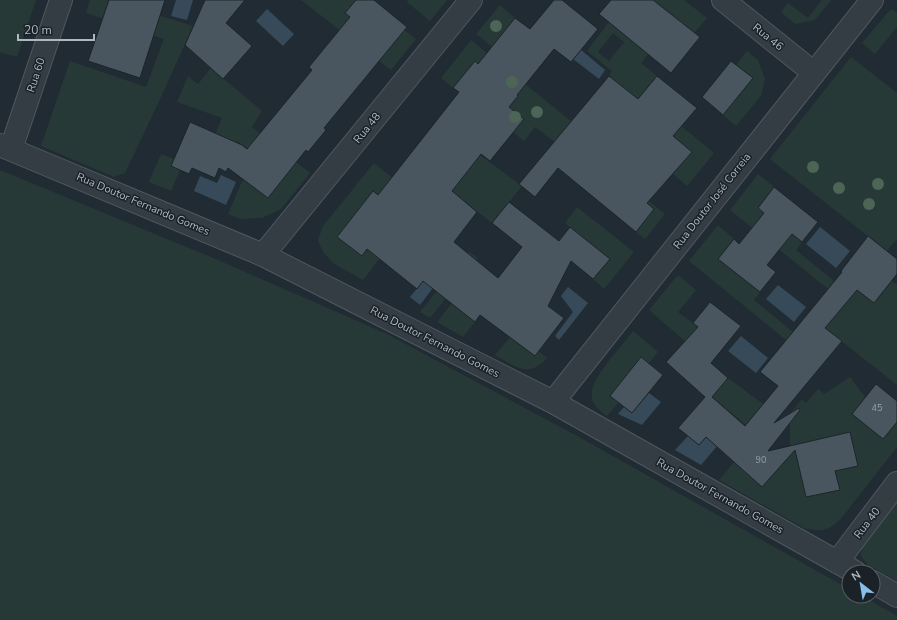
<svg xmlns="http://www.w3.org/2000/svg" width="897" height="620" viewBox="0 0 897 620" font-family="'Nunito Sans',sans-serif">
	<rect width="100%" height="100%" fill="#212b33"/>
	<g fill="#273936" fill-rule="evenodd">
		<path d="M0 0H36L17 57 0 52Z"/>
		<path d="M90 0H110L193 26 162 95 125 173 114 177 41 146 70 61 146 87 164 39 86 13Z"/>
		<path d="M301 0H356L345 13 389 49 404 30 416 39 391 70Z"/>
		<path d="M408 0H447L430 21 407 2Z"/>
		<path d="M650 0H684L707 18 694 33 677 19 641 63 657 76 642 94 714 153 687 186 673 174 691 152 652 119 628 91 609 76 612 71 587 51 609 22 622 33ZM613 33 624 42 609 61 598 52Z"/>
		<path d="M822 0H831L815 20 795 24 781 12 788 3 808 18Z"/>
		<path d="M500 5 515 18 499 39 518 67 476 34Z"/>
		<path d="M891 9 897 13V28H896L875 54 862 43Z"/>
		<path d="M471 40 572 122 556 143 535 127 524 141 498 120 518 96 475 61 453 88 441 78Z"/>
		<path d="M747 51 758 60 765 79 761 96 736 126 723 115 752 78 736 65Z"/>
		<path d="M851 57 897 93V239L887 251 770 159Z"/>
		<path d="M211 68 262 111 252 127 310 173 281 209 262 218 240 219 228 214 243 179 268 198 284 177 237 141 233 147 213 139 222 118 177 102 188 76 198 84Z"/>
		<path d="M161 154 174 159 180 170 171 191 149 182Z"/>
		<path d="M480 155 522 186 492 223 450 190Z"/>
		<path d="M374 163 423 202 363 280 333 263 323 252 318 240 323 226Z"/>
		<path d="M0 170 218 260 387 334 579 437 849 589V596H862L897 616V620H0Z"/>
		<path d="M758 174 774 187 758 207 802 242 796 250 834 281 828 289 730 210Z"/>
		<path d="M636 191 665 214 645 239 636 232 654 209 634 193Z"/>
		<path d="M577 207 634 252 604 289 593 279 610 259 565 223Z"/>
		<path d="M718 225 734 239 718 259 760 292 754 300 793 332 786 340 689 261Z"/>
		<path d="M469 252 478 258 430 318 420 312Z"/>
		<path d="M678 275 696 290 678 312 706 333 693 348 649 310Z"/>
		<path d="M892 281 897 285V385L825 328 857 289 874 303Z"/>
		<path d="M452 303 475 322 463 337 437 322Z"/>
		<path d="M633 331 658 352 649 363 641 358 619 402 607 416C578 398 597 377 611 358 619 349 626 340 633 331Z"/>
		<path d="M510 337 535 356 538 351 547 358C529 379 514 366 495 355Z"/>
		<path d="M850 377 865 397 853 414 883 439 897 422V447L840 520C826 532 822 532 804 528L719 480 734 462 762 487 788 458 781 451 790 446V425L784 421 802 399 806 403 818 389 824 394Z"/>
		<path d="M728 378 763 404 746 425 712 397Z"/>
		<path d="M897 500V581L868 565 861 556 862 545Z"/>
	</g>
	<g fill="#364a59">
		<path d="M176 0H193L187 20 171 16Z"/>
		<path d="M267 9 294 34 283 46 256 21Z"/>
		<path d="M580 49 605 70 599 79 573 59Z"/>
		<path d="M221 175 236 182 226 205 194 191 200 176 217 183Z"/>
		<path d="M820 227 850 251 836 268 806 244Z"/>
		<path d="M433 269 442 276 420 305 410 297Z"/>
		<path d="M778 285 806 307 794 322 766 299Z"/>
		<path d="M568 287 588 303 559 340 555 336 573 312 561 296Z"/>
		<path d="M741 336 768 358 756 373 728 351Z"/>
		<path d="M649 393 661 402 642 425 618 414 624 407 632 413Z"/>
		<path d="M713 429 724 438 701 465 675 450 688 436 699 445Z"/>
	</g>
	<g fill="#4a565f" stroke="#1c242a">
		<path d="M109 0H165L140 78 88 61Z"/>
		<path d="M205 0H245L226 23 252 46 223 79 185 45Z"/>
		<path d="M356 0H374L407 27 324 128 326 130 308 152 306 150 268 198 228 168 226 172 219 168 215 178 192 168 189 174 171 166 190 122 242 145 247 149 312 70 309 67 350 17 345 13Z"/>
		<path d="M554 0H562L598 29 571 62 554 49 517 95 518 96 509 107 524 119 490 161 481 154 452 191 477 212 454 242 498 278 522 247 492 223 509 202 559 241 570 227 610 259 593 279 571 261 548 306 564 318 535 356 480 315 475 322 423 281 417 289 367 249 362 256 337 237 373 191 378 195 459 92 453 88 475 61 478 64 515 18 530 29Z"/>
		<path d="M611 0H653L700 37 671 73 599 14Z"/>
		<path d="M731 61 753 78 723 115 702 97Z"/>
		<path d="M609 76 638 99 657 76 697 108 673 136 692 152 647 203 654 209 636 232 558 168 535 197 519 184Z"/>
		<path d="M774 187 818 222 802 242 792 234 767 265 776 272 760 292 718 259 734 239 739 244 764 213 758 208Z"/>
		<path d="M868 236 897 259V274L874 303 857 290 825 328 842 341 774 423 799 408 800 410 768 451 850 432 858 466 835 471 840 490 806 497 795 450 762 487 706 437 699 445 678 428 705 397 666 362 698 327 693 323 710 302 741 326 711 363 728 378 712 397 745 426 778 386 760 372 842 272 841 271Z"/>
		<path d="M641 357 663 375 632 413 610 396Z"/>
		<path d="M876 384 897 401V422L883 439 852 414Z"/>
	</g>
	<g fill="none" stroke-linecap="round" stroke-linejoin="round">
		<defs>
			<g id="minor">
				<path d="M723 0 814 73"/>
				<path d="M0 145 263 255 553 402 855 572"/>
				<path d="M11 149 61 0"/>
				<path d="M263 255 471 0"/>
				<path d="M553 402 872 0"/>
				<path d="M837 562 897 483"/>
				<path d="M873 582 897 596"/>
			</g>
		</defs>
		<use href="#minor" stroke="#4f585f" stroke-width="24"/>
		<use href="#minor" stroke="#343d44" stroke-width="22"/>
	</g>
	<g fill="#4c6556">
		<circle cx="496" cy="26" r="6"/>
		<circle cx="512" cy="82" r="6"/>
		<circle cx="537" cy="112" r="6"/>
		<circle cx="515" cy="117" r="6"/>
		<circle cx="813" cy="167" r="6"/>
		<circle cx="878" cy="184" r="6"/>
		<circle cx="839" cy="188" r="6"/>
		<circle cx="869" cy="204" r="6"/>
	</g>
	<g text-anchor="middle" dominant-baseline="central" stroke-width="3" stroke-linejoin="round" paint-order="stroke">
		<g font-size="9" fill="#95a0a8">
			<text x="877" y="408">45</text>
			<text x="761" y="460">90</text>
		</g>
		<g font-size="11" fill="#aeb8c1" stroke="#1a2228">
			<text transform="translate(768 37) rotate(39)">Rua 46</text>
			<text transform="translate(36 75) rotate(-72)">Rua 60</text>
			<text transform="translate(367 128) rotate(-51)">Rua 48</text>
			<text transform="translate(712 201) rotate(-52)">Rua Doutor José Correia</text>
			<text transform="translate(143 204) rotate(23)">Rua Doutor Fernando Gomes</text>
			<text transform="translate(435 342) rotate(27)">Rua Doutor Fernando Gomes</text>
			<text transform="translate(720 496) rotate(29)">Rua Doutor Fernando Gomes</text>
			<text transform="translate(867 523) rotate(-53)">Rua 40</text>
		</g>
	</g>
	<g transform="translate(861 584) rotate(329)"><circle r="19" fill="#1a2228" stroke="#555e65"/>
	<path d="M0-3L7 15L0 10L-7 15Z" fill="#89beeb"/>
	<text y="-6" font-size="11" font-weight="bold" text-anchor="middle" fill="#aeb8c1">N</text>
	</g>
	<path d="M18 34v6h76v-6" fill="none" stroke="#aeb8c1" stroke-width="2"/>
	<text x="24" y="34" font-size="12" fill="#aeb8c1" stroke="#1a2228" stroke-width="3" paint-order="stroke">20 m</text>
</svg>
